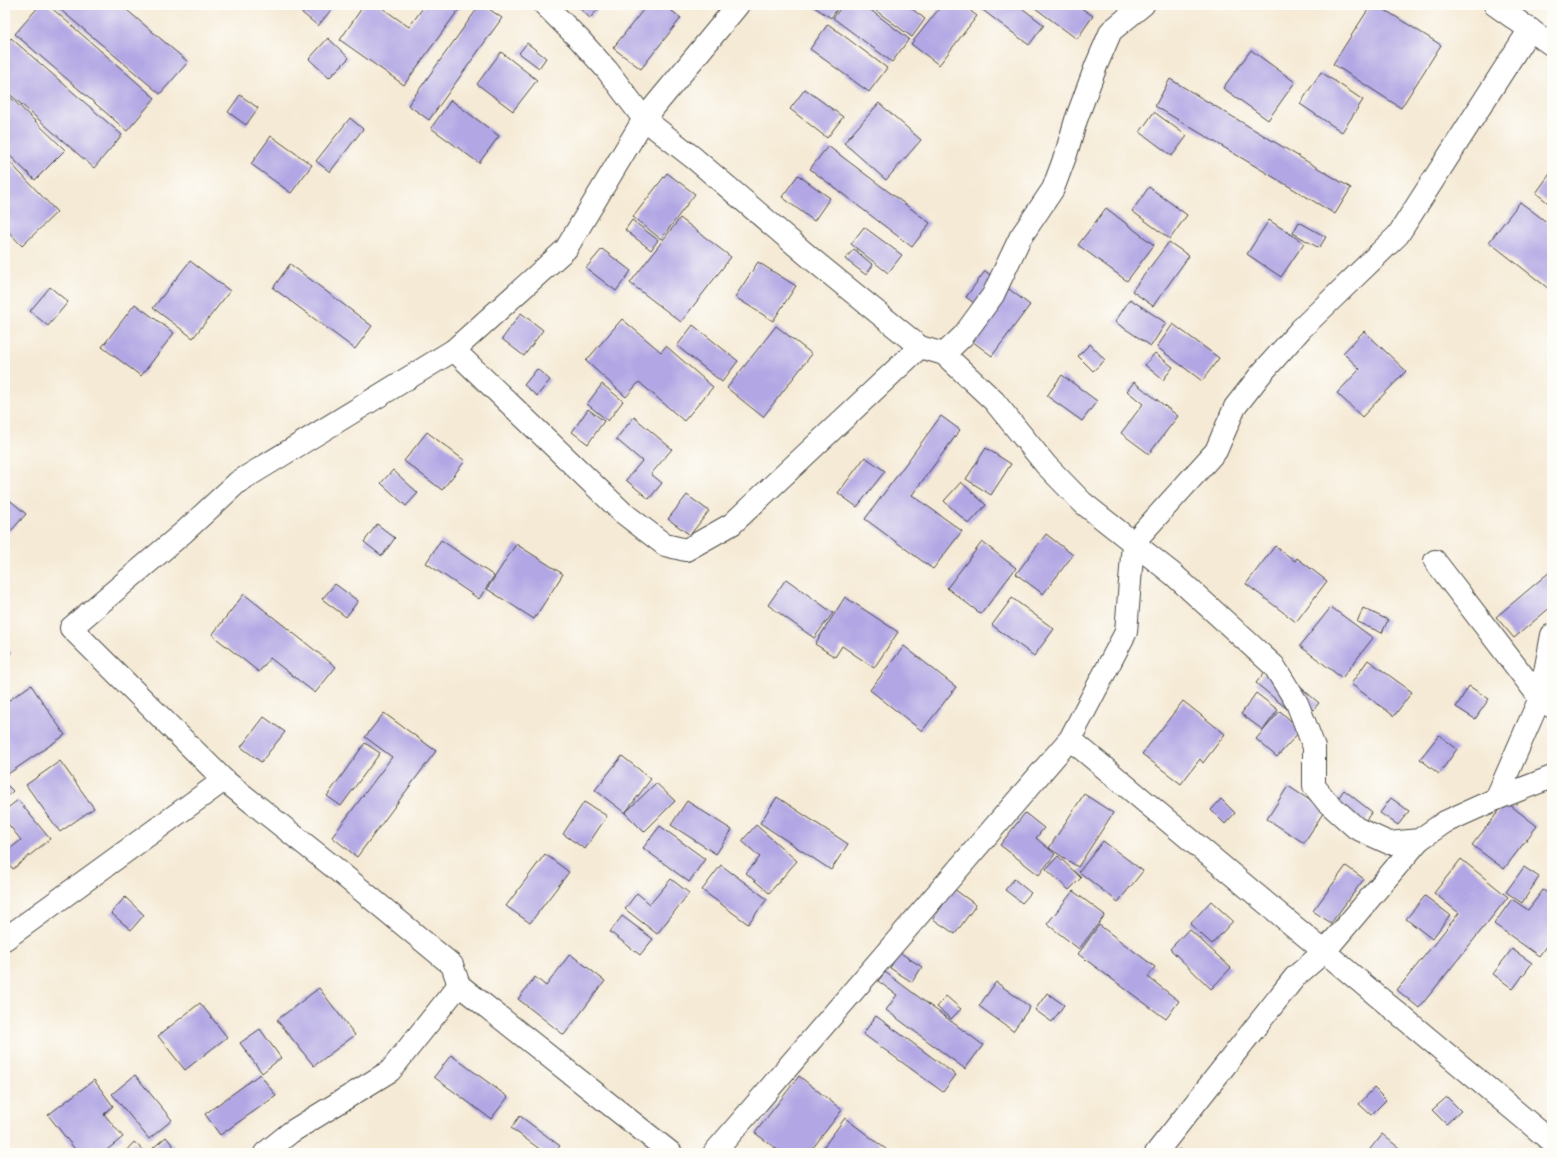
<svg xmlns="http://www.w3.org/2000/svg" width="1557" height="1158" viewBox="0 0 1557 1158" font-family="Dekko,sans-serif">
	<rect width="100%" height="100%" fill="#fdfcf7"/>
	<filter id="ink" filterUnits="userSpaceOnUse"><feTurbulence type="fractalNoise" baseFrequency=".025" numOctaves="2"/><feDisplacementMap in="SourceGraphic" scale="8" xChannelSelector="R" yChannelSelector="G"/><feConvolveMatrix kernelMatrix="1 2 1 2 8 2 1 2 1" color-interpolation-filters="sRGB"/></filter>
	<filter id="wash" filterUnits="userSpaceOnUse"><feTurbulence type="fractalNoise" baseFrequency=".012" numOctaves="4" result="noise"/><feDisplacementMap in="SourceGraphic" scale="16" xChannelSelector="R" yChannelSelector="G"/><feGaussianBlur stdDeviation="0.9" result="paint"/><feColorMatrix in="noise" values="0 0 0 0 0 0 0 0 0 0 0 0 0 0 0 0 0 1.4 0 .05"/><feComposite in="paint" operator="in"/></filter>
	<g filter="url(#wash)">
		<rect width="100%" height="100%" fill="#f5ead5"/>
		<g id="blocks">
			<g fill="#b2a7e4">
				<path d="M40 5H48L155 98 127 131 15 34Z"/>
				<path d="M55 5H121L188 62 160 94Z"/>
				<path d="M306 5H335L318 26 301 12Z"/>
				<path d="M364 5H378L409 27 425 5H462L404 85 340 40Z"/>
				<path d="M480 5H483L502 18 429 120 408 105Z"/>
				<path d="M581 5H602L590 18 579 8Z"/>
				<path d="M647 5H664L681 18 641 69 613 48Z"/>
				<path d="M811 5H840L831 18Z"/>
				<path d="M843 5H864L909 39 892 62 833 18Z"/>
				<path d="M868 5H907L925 19 912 37Z"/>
				<path d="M942 5H963L977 16 939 65 911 44Z"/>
				<path d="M976 5H1018L1044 25 1029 45Z"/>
				<path d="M1031 5H1077L1093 16 1077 39Z"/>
				<path d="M1371 5H1377L1441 45 1401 108 1333 64Z"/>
				<path d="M828 24 887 68 869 92 810 49Z"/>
				<path d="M11 38 122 135 94 168 5 90V45Z"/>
				<path d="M328 38 349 58 329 78 309 59Z"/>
				<path d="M527 43 546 58 539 68 519 53Z"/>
				<path d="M1251 50 1295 82 1268 120 1223 88Z"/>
				<path d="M501 52 537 80 513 111 477 84Z"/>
				<path d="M1321 72 1363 100 1342 132 1300 104Z"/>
				<path d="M1170 79 1351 188 1335 214 1155 106Z"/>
				<path d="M805 89 843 117 827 138 790 109Z"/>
				<path d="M5 92 65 150 35 180 5 151Z"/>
				<path d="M240 95 258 108 246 125 228 112Z"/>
				<path d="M451 100 499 136 479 163 431 128Z"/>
				<path d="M879 103 921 140 886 180 844 143Z"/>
				<path d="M1154 112 1187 136 1172 156 1140 132Z"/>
				<path d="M350 118 363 129 330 172 316 161Z"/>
				<path d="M271 136 312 165 291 193 251 164Z"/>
				<path d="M828 146 930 223 912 247 810 169Z"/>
				<path d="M5 157 57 212 22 246 5 228Z"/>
				<path d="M1552 171V206L1536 193Z"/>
				<path d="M667 173 695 194 661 239 633 217Z"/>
				<path d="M798 175 830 198 814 221 782 197Z"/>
				<path d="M1149 187 1187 215 1170 239 1132 211Z"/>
				<path d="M1520 202 1552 226V285L1549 289 1489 242Z"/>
				<path d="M1106 208 1154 245 1127 281 1078 245Z"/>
				<path d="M680 218 731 257 681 322 630 283Z"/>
				<path d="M632 220 658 240 651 250 625 230Z"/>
				<path d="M1269 220 1304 243 1281 277 1247 254Z"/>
				<path d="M1299 222 1326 237 1319 248 1293 233Z"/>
				<path d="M864 227 902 255 888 273 851 244Z"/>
				<path d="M1169 242 1189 256 1153 306 1132 291Z"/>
				<path d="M602 249 631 271 616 291 586 268Z"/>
				<path d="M854 249 873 265 866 275 845 259Z"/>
				<path d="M190 261 230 291 193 338 153 308Z"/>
				<path d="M758 262 796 286 773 321 735 297Z"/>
				<path d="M290 264 372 326 355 349 273 288Z"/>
				<path d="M985 271 1030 305 992 356 968 338 987 313 966 297Z"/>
				<path d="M50 287 68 302 48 326 30 311Z"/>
				<path d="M1552 296V306L1547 302Z"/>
				<path d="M1130 299 1166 323 1151 346 1115 322Z"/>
				<path d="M135 304 174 333 141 376 102 347Z"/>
				<path d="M521 313 543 330 524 356 502 339Z"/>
				<path d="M622 319 661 352 666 346 713 387 684 421 639 382 626 397 586 361Z"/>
				<path d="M1173 324 1219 358 1202 381 1157 347Z"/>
				<path d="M693 325 738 361 722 382 677 346Z"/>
				<path d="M776 326 812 354 763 417 727 388Z"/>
				<path d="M1364 331 1406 371 1362 417 1337 393 1360 369 1343 353Z"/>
				<path d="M1090 344 1105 360 1093 371 1078 356Z"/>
				<path d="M1155 353 1173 367 1163 380 1145 365Z"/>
				<path d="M537 369 550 380 537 396 524 385Z"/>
				<path d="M1062 375 1097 401 1082 421 1047 396Z"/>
				<path d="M1134 382 1178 416 1149 454 1121 433 1143 404 1127 391Z"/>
				<path d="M602 384 623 401 608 421 587 404Z"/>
				<path d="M588 409 604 421 588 444 572 432Z"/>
				<path d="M941 416 960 430 912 495 962 531 933 569 865 519Z"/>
				<path d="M634 417 672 449 651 474 662 483 649 499 626 480 642 461 616 439Z"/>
				<path d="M427 432 465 461 442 490 404 461Z"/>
				<path d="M986 448 1011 464 991 495 966 479Z"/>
				<path d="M865 457 885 471 857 507 838 493Z"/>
				<path d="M393 470 418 493 406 506 381 483Z"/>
				<path d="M961 482 986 505 969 524 944 501Z"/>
				<path d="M687 495 709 511 690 535 668 519Z"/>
				<path d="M5 496 26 514 10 532 5 528Z"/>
				<path d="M377 524 395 538 382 556 364 542Z"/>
				<path d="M1046 534 1073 555 1043 594 1016 574Z"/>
				<path d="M441 540 494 576 479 599 426 563Z"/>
				<path d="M982 542 1016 568 981 614 947 588Z"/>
				<path d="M516 544 563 574 534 619 487 589Z"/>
				<path d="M1275 546 1295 561 1297 558 1327 581 1296 622 1246 584Z"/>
				<path d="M1552 570V606L1514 638 1496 617Z"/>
				<path d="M786 579 833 613 814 638 768 605Z"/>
				<path d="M335 584 358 601 346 617 322 599Z"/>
				<path d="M244 594 336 667 315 693 270 658 259 672 212 635Z"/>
				<path d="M845 597 898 632 874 668 842 646 835 657 815 644Z"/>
				<path d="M1012 598 1054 629 1034 656 992 625Z"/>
				<path d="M1331 607 1373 638 1342 678 1300 646Z"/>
				<path d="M1363 608 1388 620 1382 633 1357 622Z"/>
				<path d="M5 645 11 653 5 658Z"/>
				<path d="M904 646 956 687 922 731 870 690Z"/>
				<path d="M1368 660 1412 692 1394 716 1351 684Z"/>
				<path d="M1272 663 1319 703 1303 722 1256 683Z"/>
				<path d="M31 685 65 735 5 776V703Z"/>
				<path d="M1469 686 1489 699 1475 719 1456 707Z"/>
				<path d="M1256 693 1278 710 1263 730 1241 714Z"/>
				<path d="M1183 701 1225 734 1203 763 1200 759 1181 784 1142 754Z"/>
				<path d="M1280 711 1301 730 1277 757 1256 739Z"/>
				<path d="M384 713 436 751 357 857 332 837 392 757 365 737Z"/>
				<path d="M264 717 285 732 261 762 241 747Z"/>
				<path d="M1439 735 1457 749 1439 774 1420 759Z"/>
				<path d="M365 743 380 753 341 806 327 796Z"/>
				<path d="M622 756 651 779 625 813 595 790Z"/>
				<path d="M60 761 94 808 60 832 26 785Z"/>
				<path d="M5 783 13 791 5 799Z"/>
				<path d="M656 783 675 801 644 832 625 813Z"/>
				<path d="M1288 786 1325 810 1304 843 1267 819Z"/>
				<path d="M1344 790 1372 812 1356 833 1328 812Z"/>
				<path d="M1084 794 1113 813 1078 867 1049 848Z"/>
				<path d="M777 797 848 844 831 870 760 823Z"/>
				<path d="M1391 798 1409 811 1398 825 1380 813Z"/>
				<path d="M1221 799 1235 813 1225 824 1211 810Z"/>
				<path d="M18 800 50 839 13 869 5 859V853L21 840 5 820V810Z"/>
				<path d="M687 801 732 830 716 854 671 825Z"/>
				<path d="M584 802 607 816 585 849 563 834Z"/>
				<path d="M1506 802 1537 826 1504 869 1472 845Z"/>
				<path d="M1025 813 1044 828 1036 838 1055 854 1039 875 1000 845Z"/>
				<path d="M756 825 797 861 769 893 746 873 760 857 742 841Z"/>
				<path d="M660 826 705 859 689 882 643 848Z"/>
				<path d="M1103 841 1143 871 1118 902 1079 872Z"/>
				<path d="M545 854 569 872 530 923 506 906Z"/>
				<path d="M1058 856 1081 878 1069 890 1046 869Z"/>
				<path d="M1461 859 1508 897 1419 1008 1397 990 1459 913 1434 893Z"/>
				<path d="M721 865 767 899 748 924 702 890Z"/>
				<path d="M1346 866 1364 879 1331 923 1313 911Z"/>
				<path d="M1524 867 1539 877 1522 903 1506 892Z"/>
				<path d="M671 879 689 893 657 934 625 909 637 893 650 904Z"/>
				<path d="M1014 879 1031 893 1022 903 1005 890Z"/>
				<path d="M954 889 976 905 955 934 933 919Z"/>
				<path d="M1543 890 1552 896V938L1539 956 1494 924 1512 899 1528 910Z"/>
				<path d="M1073 891 1105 915 1079 949 1047 924Z"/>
				<path d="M1425 896 1450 915 1432 939 1406 919Z"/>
				<path d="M125 897 144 915 131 930 111 913Z"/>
				<path d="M1211 901 1233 921 1212 944 1190 924Z"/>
				<path d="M622 916 653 939 640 955 610 932Z"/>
				<path d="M1099 925 1155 967 1148 977 1179 1001 1166 1019 1078 954Z"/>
				<path d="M1189 929 1231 968 1211 989 1170 949Z"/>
				<path d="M1512 949 1532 963 1513 989 1493 974Z"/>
				<path d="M899 952 922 967 912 982 890 968Z"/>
				<path d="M570 954 605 981 564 1035 518 999 535 977 546 986Z"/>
				<path d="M885 972 983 1045 965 1069 886 1010 897 995 878 981Z"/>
				<path d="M996 982 1030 1007 1013 1031 979 1006Z"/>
				<path d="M319 988 355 1035 314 1066 277 1020Z"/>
				<path d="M1047 993 1064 1005 1052 1022 1035 1010Z"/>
				<path d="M946 996 961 1009 951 1019 937 1007Z"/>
				<path d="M200 1003 227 1037 185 1070 158 1036Z"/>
				<path d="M876 1016 956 1075 943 1092 863 1034Z"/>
				<path d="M260 1029 281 1058 262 1073 240 1043Z"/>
				<path d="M451 1055 508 1097 491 1119 434 1077Z"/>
				<path d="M260 1074 276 1096 220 1135 205 1114Z"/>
				<path d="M135 1075 172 1120 149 1139 112 1094Z"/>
				<path d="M799 1076 842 1110 809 1153H782L755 1133Z"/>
				<path d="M94 1080 113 1106 104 1114 123 1137 103 1153H78L48 1115Z"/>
				<path d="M1374 1088 1386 1100 1371 1115 1359 1104Z"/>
				<path d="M1447 1097 1461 1111 1446 1124 1432 1110Z"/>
				<path d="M520 1116 560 1146 554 1153H545L511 1128Z"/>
				<path d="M845 1118 887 1150 884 1153H819Z"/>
				<path d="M1382 1134 1405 1153H1367Z"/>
				<path d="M166 1137 179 1153H157L153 1148Z"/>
				<path d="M134 1142 146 1153H124Z"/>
				<path d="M1179 1149 1185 1153H1177Z"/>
			</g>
		</g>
	</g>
	<g filter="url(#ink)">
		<use href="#blocks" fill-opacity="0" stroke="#494844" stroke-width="1"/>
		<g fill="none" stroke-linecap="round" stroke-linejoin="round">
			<defs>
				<g id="minor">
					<path d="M545 5 580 40 607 70 644 119 695 159 813 260 920 347 944 354 994 401 1046 465 1083 503 1174 575 1274 666 1297 703 1314 747V786L1327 802 1356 828 1389 843 1419 840 1445 822 1496 799 1552 777"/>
					<path d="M1495 5 1552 45"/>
					<path d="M454 350 622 512 665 545 686 550 732 524 920 347"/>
					<path d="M944 354 963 336 993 295 1020 238 1053 189 1066 154 1076 120 1096 66 1111 31 1143 5"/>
					<path d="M1435 561 1540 698 1552 707"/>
					<path d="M1070 739 1552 1142"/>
					<path d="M1496 799 1540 698 1552 635"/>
					<path d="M5 939 224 780"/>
					<path d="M265 1153 291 1132 390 1071 459 985"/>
					<path d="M671 1153 459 985 452 965 331 865 224 780 71 628 184 532 238 482 454 350 566 249 644 119 738 5"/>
					<path d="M714 1153 1070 739 1126 632 1133 543 1216 451 1235 407 1261 374 1301 329 1398 235 1530 29"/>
					<path d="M1156 1153 1295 977 1325 951 1419 840"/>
				</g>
			</defs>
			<use href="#minor" stroke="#494844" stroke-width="24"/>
			<use href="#minor" stroke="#fff" stroke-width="22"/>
		</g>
	</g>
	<rect width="1557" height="1158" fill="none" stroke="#fdfcf7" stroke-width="20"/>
</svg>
